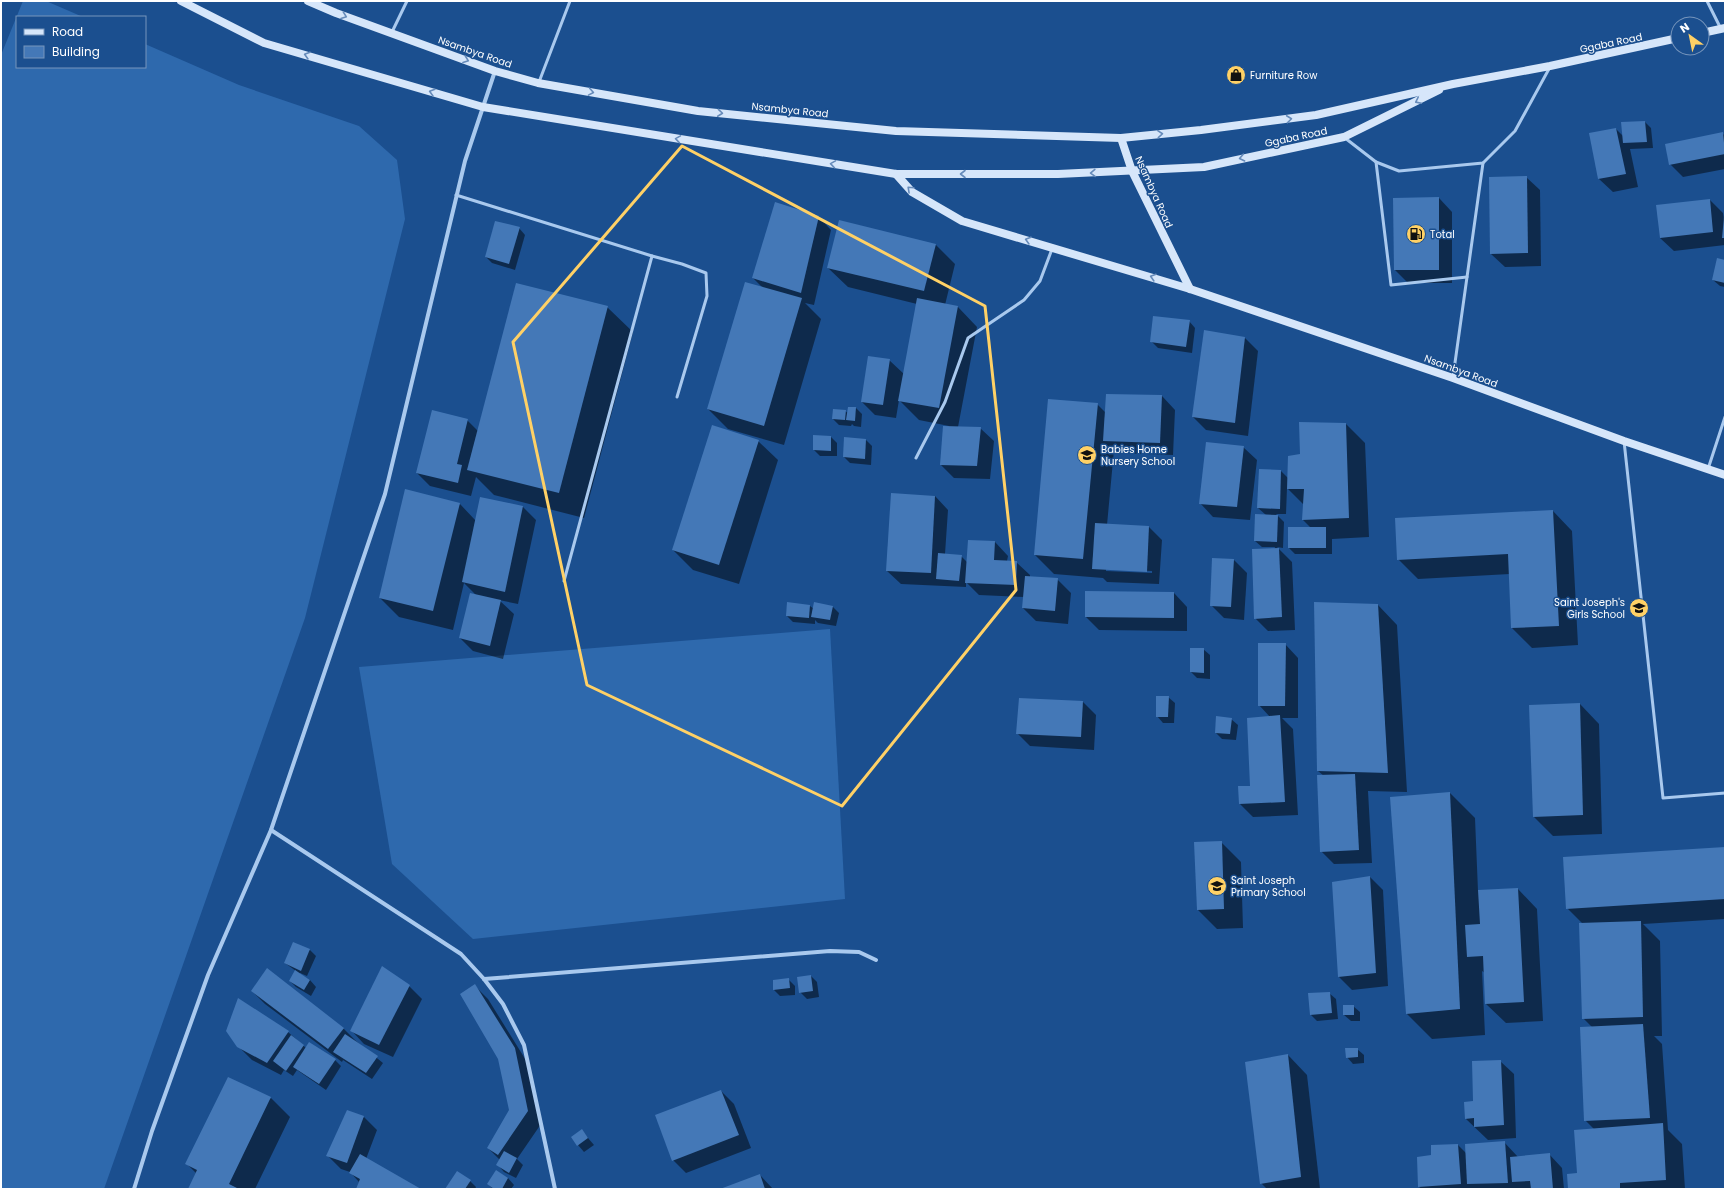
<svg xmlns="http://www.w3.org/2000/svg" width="1726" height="1190" viewBox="0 0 1726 1190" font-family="Poppins,sans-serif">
	<rect width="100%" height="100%" fill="#1b4f8f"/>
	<g fill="#2e69ad">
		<path d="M23 1H46L83 17H17V67H145V44L239 85 359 126 397 160 405 219 305 618 104 1189H1V55Z"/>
		<path d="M830 629 845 899 473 939 392 864 359 667Z"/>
	</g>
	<g fill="#0007" fill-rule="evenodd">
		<path d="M1645 122 1651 128 1653 148 1630 149 1638 187 1613 192 1599 179 1590 134 1616 129 1624 137Z"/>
		<path d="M1722 133 1725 136V169L1683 177 1670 164Z"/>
		<path d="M1526 177 1540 190 1541 266 1505 267 1491 254Z"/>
		<path d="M1439 198 1452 212V283H1408L1395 270Z"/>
		<path d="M1710 200 1723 213 1724 220 1725 215V245L1674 251 1660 238Z"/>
		<path d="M818 216 831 230 814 305 805 303 821 319 784 445 728 429 708 409 763 288 753 278Z"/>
		<path d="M519 228 525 235 515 270 492 263 486 257Z"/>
		<path d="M936 245 955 264 945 305 958 307 977 327 958 427 980 428 994 441 990 479 954 478 941 465 949 426 919 420 899 400 896 418 875 415 862 402 889 360 904 374 917 304 848 287 828 268Z"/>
		<path d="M1725 261V287L1720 286 1713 280Z"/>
		<path d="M607 307 633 332 584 518 494 495 476 477 471 496 430 486 417 473 467 420 478 431Z"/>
		<path d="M1189 321 1195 328 1192 353 1158 348 1151 341Z"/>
		<path d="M1245 338 1258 351 1248 436 1206 430 1193 417Z"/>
		<path d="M1162 396 1175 410 1173 455 1118 453 1114 450 1107 525 1149 527 1162 540 1159 584 1107 582 1103 578 1054 574 1035 555 1097 404 1106 413ZM1106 569 1152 571V573L1106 571Z"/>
		<path d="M856 408 862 414 861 427 854 426 852 424 851 426 839 425 833 419 845 411 848 413Z"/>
		<path d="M1346 424 1365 443 1369 537 1332 539V554H1295L1289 548 1311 528 1303 520 1304 505 1287 488 1286 514H1276L1284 522 1283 548 1277 547 1292 562 1295 630 1268 631 1255 618 1275 547H1262L1255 541 1266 515 1258 508 1281 471 1288 478 1301 455Z"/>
		<path d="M831 437 837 443V456H820L814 450Z"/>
		<path d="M866 440 872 446 871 465 850 463 844 457Z"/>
		<path d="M758 441 778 460 739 584 693 570 673 550Z"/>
		<path d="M1243 447 1257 460 1250 520 1213 517 1200 503Z"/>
		<path d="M935 496 948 510 945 554 961 556 967 562 995 542 1008 556 1007 561 1016 562 1030 575V577L1057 579 1071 593 1068 624 1036 621 1023 608 1024 597 979 595 966 582V587L901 584 887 571Z"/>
		<path d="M481 498 523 507 536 520 518 604 499 600 514 614 503 659 473 651 460 638 477 596 464 583 453 630 399 617 380 598 460 504 476 521Z"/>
		<path d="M1553 511 1572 531 1578 645 1532 648 1512 628 1510 574 1418 579 1398 559Z"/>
		<path d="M1234 560 1247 573 1244 620 1224 618 1211 605Z"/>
		<path d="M1174 593 1187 607V631L1099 630 1086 617Z"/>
		<path d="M788 603 810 606 814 609 833 607 839 613 836 626 818 623 815 620V624L793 622 787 616Z"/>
		<path d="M1378 605 1397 625 1407 792 1368 791 1372 863 1334 864 1321 851 1324 776 1318 771Z"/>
		<path d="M1285 644 1298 658V718H1282L1293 729 1298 815 1253 817 1240 804 1251 787 1270 717 1259 705Z"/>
		<path d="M1203 649 1210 655V679L1197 678 1191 672Z"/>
		<path d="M1168 697 1175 703 1174 723H1163L1157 716Z"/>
		<path d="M1020 699 1083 702 1096 715 1094 750 1030 746 1017 733Z"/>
		<path d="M1580 704 1599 724 1602 834 1553 836 1534 817Z"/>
		<path d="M1231 719 1238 725 1236 740 1222 739 1216 733Z"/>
		<path d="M1450 793 1475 818 1478 891 1518 889 1537 909 1543 1021 1506 1023 1486 1004 1485 973 1482 971 1485 1035 1432 1039 1407 1014Z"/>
		<path d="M1221 842 1241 862 1243 928 1217 929 1198 910Z"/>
		<path d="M1725 848V919L1643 924 1660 941 1662 1036H1654L1662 1044 1668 1130 1682 1144 1685 1189H1569L1578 1174 1594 1129 1585 1120 1592 1027 1583 1018V924L1567 908Z"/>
		<path d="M1370 877 1383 890 1388 986 1352 990 1339 977Z"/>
		<path d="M310 950 316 956 307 976 300 973V974L310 980 316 987 311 996 296 987 290 981 296 971 285 963Z"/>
		<path d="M267 970 344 1029 357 1042 383 1063 372 1079 343 1060 342 1062 265 1004 252 991Z"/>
		<path d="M811 976 817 982 819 997 807 999 800 992Z"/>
		<path d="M788 979 795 986V995L780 996 774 990Z"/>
		<path d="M474 985 488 999 527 1062 541 1124 517 1159 523 1165 516 1178 504 1172 498 1165 500 1160 488 1148 510 1110 499 1058Z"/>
		<path d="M409 986 422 999 393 1057 364 1044 351 1030Z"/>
		<path d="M1329 993 1336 999 1338 1019 1317 1021 1311 1015 1309 994Z"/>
		<path d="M1353 1006 1360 1012V1021H1351L1344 1015Z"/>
		<path d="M288 1032 306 1048 335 1060 341 1066 326 1090 297 1070 293 1076 284 1070 281 1075 252 1060 238 1046Z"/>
		<path d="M1357 1049 1364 1055V1063L1353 1064 1347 1057Z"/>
		<path d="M1288 1055 1307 1075 1320 1189H1267L1261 1183Z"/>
		<path d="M1500 1061 1514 1074 1516 1138 1488 1140 1466 1119Z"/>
		<path d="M721 1091 734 1104 751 1148 686 1173 673 1160Z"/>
		<path d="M271 1098 290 1117 255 1189H189L196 1173 187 1164Z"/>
		<path d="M364 1117 377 1130 366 1159 419 1189H357L359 1182 350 1172 341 1169 328 1156Z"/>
		<path d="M582 1131 594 1145 584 1152 578 1145Z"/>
		<path d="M1504 1142 1518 1157 1549 1154 1562 1168 1564 1189H1422L1419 1187 1432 1156 1458 1145 1467 1154Z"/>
		<path d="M760 1175 773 1189H723Z"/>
		<path d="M508 1178 514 1185 511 1189H493L488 1184Z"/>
		<path d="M470 1181 476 1187 475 1189H446Z"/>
	</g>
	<g fill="#4478b7">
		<path d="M1645 121 1647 142 1623 143 1621 122Z"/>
		<path d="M1616 128 1626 174 1598 179 1589 133Z"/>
		<path d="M1723 132 1725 154 1669 165 1665 144Z"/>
		<path d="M1527 176 1528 253 1490 254 1489 177Z"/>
		<path d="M1439 197V270H1394L1393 198Z"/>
		<path d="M1710 199 1713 232 1660 238 1656 205Z"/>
		<path d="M775 202 819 216 801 293 752 278Z"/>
		<path d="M1724 217H1725V238H1722Z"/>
		<path d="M839 220 936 244 924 291 827 268Z"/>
		<path d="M495 221 520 227 509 264 485 257Z"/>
		<path d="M1717 258 1725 260V283L1712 280Z"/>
		<path d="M745 282 802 298 764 426 707 409Z"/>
		<path d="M516 283 608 306 559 493 467 470Z"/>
		<path d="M917 298 958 306 939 408 898 401Z"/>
		<path d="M1153 316 1190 320 1186 347 1150 342Z"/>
		<path d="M1204 330 1245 337 1235 423 1192 417Z"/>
		<path d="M868 356 890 359 883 405 861 402Z"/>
		<path d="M1106 394 1162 395 1160 443 1103 441Z"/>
		<path d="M1048 399 1098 403 1083 559 1034 555Z"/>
		<path d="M848 407H856L855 421 846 420Z"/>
		<path d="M833 409 846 410 845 420 832 419Z"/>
		<path d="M432 410 468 419 457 464 462 465 458 483 416 473Z"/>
		<path d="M1299 422 1346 423 1349 518 1302 520 1304 489H1287L1288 456 1300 454Z"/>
		<path d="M712 425 759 440 719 565 672 550Z"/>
		<path d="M943 426 981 427 977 466 940 465Z"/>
		<path d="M813 435 831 436V451L813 450Z"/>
		<path d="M844 437 866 439 865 459 843 457Z"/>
		<path d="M1206 442 1244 446 1237 507 1199 504Z"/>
		<path d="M1259 469 1281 470 1280 509 1257 508Z"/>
		<path d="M405 489 460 503 433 611 379 598Z"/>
		<path d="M891 493 935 496 931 573 886 571Z"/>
		<path d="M480 497 523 506 505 592 462 582Z"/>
		<path d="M1553 510 1559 626 1511 628 1508 554 1397 560 1395 518Z"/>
		<path d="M1255 514 1278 515 1277 542 1254 541Z"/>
		<path d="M1095 523 1149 526 1147 572 1092 569Z"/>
		<rect x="1288" y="527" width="38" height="21"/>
		<path d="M968 540 995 541 994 560 1017 561 1016 585 965 583Z"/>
		<path d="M1279 548 1282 617 1254 619 1252 549Z"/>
		<path d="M938 553 962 555 959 581 936 579Z"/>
		<path d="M1212 558 1234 559 1231 607 1210 606Z"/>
		<path d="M1025 576 1058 578 1055 611 1022 608Z"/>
		<path d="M1085 591 1174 592V618L1085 617Z"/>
		<path d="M470 593 501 600 490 646 459 638Z"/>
		<path d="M787 602 810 605 809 618 786 616Z"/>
		<path d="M814 602 833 606 830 620 811 617Z"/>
		<path d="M1314 602 1378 604 1388 773 1317 771Z"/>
		<path d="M1258 643H1286L1285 706H1258Z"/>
		<path d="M1190 648H1204V673L1190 672Z"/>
		<path d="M1156 696H1169L1168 717H1156Z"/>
		<path d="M1019 698 1083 701 1081 737 1016 734Z"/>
		<path d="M1580 703 1583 815 1533 817 1529 705Z"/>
		<path d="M1280 715 1285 802 1239 804 1238 786H1250L1247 718Z"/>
		<path d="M1216 716 1232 718 1230 734 1215 733Z"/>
		<path d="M1355 774 1359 850 1320 852 1317 775Z"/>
		<path d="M1450 792 1460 1009 1406 1014 1390 797Z"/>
		<path d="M1222 841 1224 909 1197 910 1194 842Z"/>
		<path d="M1725 847V899L1566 909 1563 857Z"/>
		<path d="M1370 876 1376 973 1338 977 1332 882Z"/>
		<path d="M1518 888 1524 1002 1485 1004 1483 956 1467 957 1465 925 1480 924 1478 890Z"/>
		<path d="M1641 921 1643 1017 1582 1019 1579 923Z"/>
		<path d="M293 942 310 949 301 971 284 963Z"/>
		<path d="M382 966 410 985 379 1045 350 1031Z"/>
		<path d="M267 968 344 1028 328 1049 251 991Z"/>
		<path d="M295 970 310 980 304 990 289 981Z"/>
		<path d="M811 975 813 991 799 993 797 977Z"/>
		<path d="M789 978 790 988 773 990V980Z"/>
		<path d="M475 984 515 1048 528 1111 498 1155 487 1148 509 1110 498 1059 460 994Z"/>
		<path d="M1330 992 1332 1013 1310 1015 1308 993Z"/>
		<path d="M238 998 289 1031 267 1063 237 1047 226 1031Z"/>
		<rect x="1343" y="1005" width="11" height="10"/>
		<path d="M1643 1024 1650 1118 1584 1121 1580 1027Z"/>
		<path d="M345 1034 378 1056 366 1073 333 1052Z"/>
		<path d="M291 1035 304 1045 286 1071 273 1061Z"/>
		<path d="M309 1042 336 1059 319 1084 293 1067Z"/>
		<path d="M1345 1048H1358V1057L1346 1058Z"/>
		<path d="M1288 1054 1301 1177 1260 1184 1245 1062Z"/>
		<path d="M1501 1060 1504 1125 1474 1127V1118L1465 1119 1464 1102 1473 1101 1472 1061Z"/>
		<path d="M228 1077 271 1097 229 1184 239 1189H188L197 1170 185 1164Z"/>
		<path d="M721 1090 739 1135 672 1161 655 1115Z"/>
		<path d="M347 1110 364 1116 347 1163 326 1156Z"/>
		<path d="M1663 1123 1666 1180 1620 1183V1189H1568L1567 1174 1577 1173 1574 1130Z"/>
		<path d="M582 1129 588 1138 577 1146 571 1137Z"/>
		<path d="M1505 1141 1508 1183 1467 1184 1465 1144Z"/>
		<path d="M1458 1144 1461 1184 1418 1187 1417 1157 1431 1155V1145Z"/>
		<path d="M504 1151 517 1158 509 1173 496 1165Z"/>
		<path d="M1550 1153 1553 1189H1531L1530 1181 1512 1182 1510 1157Z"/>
		<path d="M360 1154 421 1189H356L360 1179 349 1173Z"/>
		<path d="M496 1170 508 1178 502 1189H494L487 1184Z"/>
		<path d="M457 1171 471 1180 465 1189H445Z"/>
		<path d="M760 1174 765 1189H720Z"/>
	</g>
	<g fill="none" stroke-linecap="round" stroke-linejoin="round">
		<g stroke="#a9c9ee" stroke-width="3">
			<path d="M1707 1 1720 27"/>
			<path d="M392 32 407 1"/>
			<path d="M539 82 570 1"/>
			<path d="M1345 138 1376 162 1399 171 1483 163 1515 131 1550 67"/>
			<path d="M1376 162 1391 285 1467 277"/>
			<path d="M456 195 652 256 564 581"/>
			<path d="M652 256 682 264 706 273 707 296 677 397"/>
			<path d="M1453 377 1483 163"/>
			<path d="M1624 441 1663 798 1725 793"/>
			<path d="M916 458 945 402 968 338 1024 300 1040 281 1052 249"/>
			<path d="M1708 469 1725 417"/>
		</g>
		<g stroke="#a9c9ee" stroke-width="4">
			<path d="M271 830 461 954 484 979 503 1004 524 1045 555 1189"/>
			<path d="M484 979 830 951 859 952 876 960"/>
			<path d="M134 1189 152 1131 208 975 271 830 385 494 465 161 495 71"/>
		</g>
		<g stroke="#d6e6fa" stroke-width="8">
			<path d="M181 1 264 43 483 107 896 174H1058L1204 167 1344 137 1439 90"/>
			<path d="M308 1 336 13 495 71 538 83 698 111 896 131 1121 138 1201 130 1316 115 1453 84 1550 66 1678 38"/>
			<path d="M1702 33 1725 28"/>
			<path d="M1121 138 1132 171 1190 289"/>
			<path d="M896 174 912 192 962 221 1190 289 1453 378 1624 441 1725 475"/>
		</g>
	</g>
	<defs><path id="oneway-chevron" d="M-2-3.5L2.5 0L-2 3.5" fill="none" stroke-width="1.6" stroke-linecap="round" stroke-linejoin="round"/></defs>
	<g stroke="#668bba">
		<use href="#oneway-chevron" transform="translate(344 16) rotate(20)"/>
		<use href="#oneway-chevron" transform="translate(307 55) rotate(-164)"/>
		<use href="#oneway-chevron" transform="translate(466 60) rotate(20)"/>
		<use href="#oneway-chevron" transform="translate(432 92) rotate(-164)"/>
		<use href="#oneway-chevron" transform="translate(591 92) rotate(10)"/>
		<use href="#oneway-chevron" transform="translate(1418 101) rotate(154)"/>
		<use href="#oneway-chevron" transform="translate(720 113) rotate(6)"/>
		<use href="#oneway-chevron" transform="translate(1289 119) rotate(-7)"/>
		<use href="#oneway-chevron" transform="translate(1160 134) rotate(-5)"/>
		<use href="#oneway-chevron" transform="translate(678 139) rotate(-171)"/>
		<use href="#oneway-chevron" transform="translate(1242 158) rotate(168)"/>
		<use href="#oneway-chevron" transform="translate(833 164) rotate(-171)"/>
		<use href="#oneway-chevron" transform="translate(1093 173) rotate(178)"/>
		<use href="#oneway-chevron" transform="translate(963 174) rotate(180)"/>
		<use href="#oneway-chevron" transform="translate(910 189) rotate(-137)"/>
		<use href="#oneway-chevron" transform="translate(1028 240) rotate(-164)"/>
		<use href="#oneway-chevron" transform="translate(1153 277) rotate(-163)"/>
	</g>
	<path fill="none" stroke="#ffd166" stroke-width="3" stroke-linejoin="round" d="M682 146 985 306 1016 590 842 806 587 685 513 342Z"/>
	<defs>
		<symbol id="shop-disc" viewBox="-11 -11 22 22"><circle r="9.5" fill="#ffd166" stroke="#1b4f8f"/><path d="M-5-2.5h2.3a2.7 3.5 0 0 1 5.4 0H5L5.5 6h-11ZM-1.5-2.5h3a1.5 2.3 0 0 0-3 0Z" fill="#111"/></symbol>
		<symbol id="fuel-disc" viewBox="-11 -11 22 22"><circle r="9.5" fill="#ffd166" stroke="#1b4f8f"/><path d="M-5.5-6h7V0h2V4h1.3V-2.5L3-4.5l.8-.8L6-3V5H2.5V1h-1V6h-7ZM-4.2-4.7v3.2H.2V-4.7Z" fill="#111"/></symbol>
		<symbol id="school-disc" viewBox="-11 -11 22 22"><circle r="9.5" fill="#ffd166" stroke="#1b4f8f"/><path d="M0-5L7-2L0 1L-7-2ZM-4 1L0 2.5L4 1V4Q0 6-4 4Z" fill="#111"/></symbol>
	</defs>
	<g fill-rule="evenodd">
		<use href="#shop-disc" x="1225" y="64" width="22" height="22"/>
		<use href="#fuel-disc" x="1405" y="223" width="22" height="22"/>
		<use href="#school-disc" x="1076" y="444" width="22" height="22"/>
		<use href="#school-disc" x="1628" y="597" width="22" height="22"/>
		<use href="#school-disc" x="1206" y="875" width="22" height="22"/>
	</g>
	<g text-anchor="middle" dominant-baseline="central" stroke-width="3" stroke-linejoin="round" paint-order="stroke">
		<g font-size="10" fill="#fff" stroke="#1b4f8f">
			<text transform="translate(1611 43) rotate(-12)">Ggaba Road</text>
			<text transform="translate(475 52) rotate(19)">Nsambya Road</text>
			<text transform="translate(790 110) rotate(6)">Nsambya Road</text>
			<text transform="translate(1296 137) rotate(-12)">Ggaba Road</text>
			<text transform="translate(1154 192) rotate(66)">Nsambya Road</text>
			<text transform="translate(1461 371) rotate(20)">Nsambya Road</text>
		</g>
		<g font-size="10" fill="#fff" stroke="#1b4f8f" text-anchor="start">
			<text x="1250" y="75">Furniture Row</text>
			<text x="1430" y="234">Total</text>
			<text x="1101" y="449">Babies Home<tspan x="1101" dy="12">Nursery School</tspan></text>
			<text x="1625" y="602" text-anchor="end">Saint Joseph's<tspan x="1625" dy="12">Girls School</tspan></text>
			<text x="1231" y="880">Saint Joseph<tspan x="1231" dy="12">Primary School</tspan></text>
		</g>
	</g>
	<rect width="1726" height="1190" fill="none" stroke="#ffffff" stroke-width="4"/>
	<rect x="16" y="16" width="130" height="52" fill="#1b4f8f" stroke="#7695bc"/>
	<rect x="24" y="29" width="20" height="6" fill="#d6e6fa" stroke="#7695bc"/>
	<text x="52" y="36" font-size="12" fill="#ffffff">Road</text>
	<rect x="24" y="46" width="20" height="12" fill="#4478b7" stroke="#7695bc"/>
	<text x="52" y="56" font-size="12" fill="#ffffff">Building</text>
	<g transform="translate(1690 36) rotate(327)"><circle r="19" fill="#1b4f8f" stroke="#7695bc"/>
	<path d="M0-3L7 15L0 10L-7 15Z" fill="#ffd166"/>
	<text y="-6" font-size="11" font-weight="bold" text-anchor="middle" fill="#ffffff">N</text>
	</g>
</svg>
